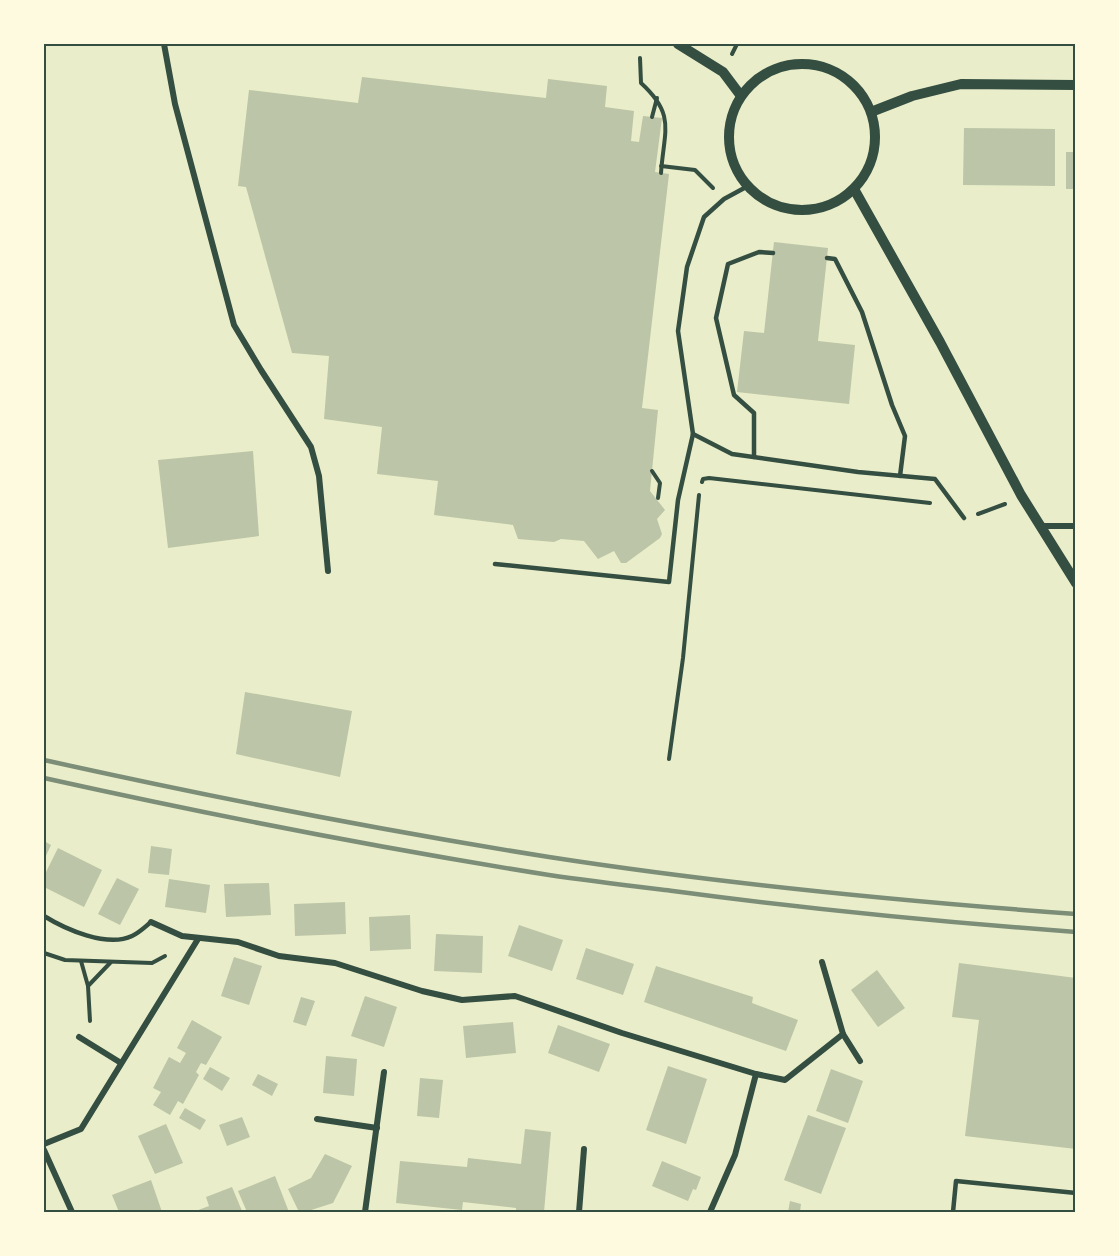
<svg xmlns="http://www.w3.org/2000/svg" width="1119" height="1256" viewBox="0 0 1119 1256" font-family="Spectral,serif">
	<rect width="100%" height="100%" fill="#e9edc9"/>
	<g fill="#bcc5a7">
		<path d="M362 77 546 98 548 79 607 86 605 107 634 111 631 141 639 142 643 116 662 118 655 172 669 174 642 408 658 410 650 491 665 510 657 519 662 534 660 538 626 563H621L614 551 598 559 584 541 561 539 554 542 518 539 513 525 434 515 438 481 377 474 382 427 324 419 329 356 292 353 246 187 238 186 249 90 358 103Z"/>
		<path d="M964 128 1055 129V186L963 185Z"/>
		<rect x="1066" y="152" width="10" height="37"/>
		<path d="M774 242 828 248 818 341 855 345 849 404 737 392 744 331 764 333Z"/>
		<path d="M253 451 259 536 168 548 158 460Z"/>
		<path d="M245 692 352 711 340 777 236 754Z"/>
		<path d="M44 841 51 845 44 860Z"/>
		<path d="M151 846 172 849 169 875 148 873Z"/>
		<path d="M58 848 102 870 84 907 44 887V876Z"/>
		<path d="M117 878 139 889 120 925 98 914Z"/>
		<path d="M169 879 210 885 206 913 165 907Z"/>
		<path d="M269 883 271 915 226 917 224 884Z"/>
		<path d="M345 902 346 934 295 936 294 904Z"/>
		<path d="M410 915 411 949 370 951 369 917Z"/>
		<path d="M519 925 563 940 552 971 508 956Z"/>
		<path d="M436 934 483 936 482 973 434 971Z"/>
		<path d="M586 948 634 964 623 995 576 979Z"/>
		<path d="M234 957 262 966 249 1005 221 996Z"/>
		<path d="M959 963 1076 978V1149L965 1136 979 1020 952 1017Z"/>
		<path d="M656 966 753 997 752 1003 798 1020 786 1051 644 1002Z"/>
		<path d="M877 970 905 1008 878 1027 851 990Z"/>
		<path d="M365 996 397 1007 384 1047 351 1036Z"/>
		<path d="M301 997 315 1001 306 1026 293 1022Z"/>
		<path d="M192 1020 222 1037 206 1065 201 1063 196 1072 199 1075 183 1104 178 1101 170 1115 153 1105 161 1092 153 1088 169 1057 180 1063 186 1053 177 1048Z"/>
		<path d="M513 1022 516 1053 466 1058 463 1026Z"/>
		<path d="M558 1025 610 1044 599 1072 548 1053Z"/>
		<path d="M326 1056 357 1059 354 1096 323 1093Z"/>
		<path d="M668 1066 707 1079 686 1144 646 1130Z"/>
		<path d="M210 1067 230 1078 222 1091 203 1079Z"/>
		<path d="M831 1069 863 1081 848 1123 816 1111Z"/>
		<path d="M258 1074 278 1084 272 1096 252 1085Z"/>
		<path d="M420 1078 443 1080 439 1118 417 1116Z"/>
		<path d="M185 1108 206 1120 200 1130 179 1118Z"/>
		<path d="M808 1115 846 1128 821 1194 784 1180Z"/>
		<path d="M242 1117 250 1137 227 1146 219 1125Z"/>
		<path d="M166 1124 183 1163 155 1174 138 1136Z"/>
		<path d="M525 1129 551 1132 544 1212H516V1208L463 1202 462 1210 396 1203 400 1161 467 1167 468 1158 521 1164Z"/>
		<path d="M325 1154 352 1166 333 1203 305 1212H299L288 1189 311 1178Z"/>
		<path d="M662 1161 701 1177 696 1190 693 1189 688 1201 652 1186Z"/>
		<path d="M275 1176 289 1212H247L238 1191Z"/>
		<path d="M151 1180 162 1212H119L112 1195Z"/>
		<path d="M232 1187 242 1211 193 1212 209 1206 206 1197Z"/>
		<path d="M790 1201 801 1204 800 1212H788Z"/>
	</g>
	<g fill="none" stroke-linecap="round" stroke-linejoin="round">
		<g stroke="#344e41" stroke-width="4">
			<path d="M732 54 737 44"/>
			<path d="M640 58 641 83C676 115 664 130 661 173"/>
			<path d="M652 117 657 98"/>
			<path d="M661 166 695 170 713 188"/>
			<path d="M652 471 660 483 658 498"/>
			<path d="M702 482 703 479 709 478 930 503"/>
			<path d="M978 514 1005 504"/>
			<path d="M669 759 683 658 699 495"/>
			<path d="M44 953 65 960 152 963 165 956"/>
			<path d="M81 961 88 986 111 962"/>
			<path d="M88 986 90 1021"/>
		</g>
		<g stroke="#344e41" stroke-width="4.5">
			<path d="M827 258 835 259 862 312 892 405 905 436 900 476"/>
			<path d="M693 434 732 454 858 472 935 479 964 518"/>
			<path d="M754 457V413L734 395 716 318 728 264 759 252 773 253"/>
			<path d="M495 564 669 582 678 500 693 434 678 331 687 267 704 217 724 199 748 186"/>
			<path d="M44 916C65 929 107 948 132 936 139 933 145 927 151 922"/>
			<path d="M953 1212 956 1181 1076 1193"/>
		</g>
		<g stroke="#344e41" stroke-width="6">
			<path d="M164 44 175 104 234 325 261 370 311 447 319 476 328 571"/>
			<path d="M1041 526H1076"/>
			<path d="M151 922 182 936 238 942 279 956 335 963 422 991 462 1000 515 996 622 1033 756 1074 735 1155 710 1212"/>
			<path d="M843 1034 860 1061"/>
			<path d="M79 1037 121 1063"/>
			<path d="M756 1074 785 1080 843 1034 822 962"/>
			<path d="M317 1119 377 1128"/>
			<path d="M44 1144 81 1129 198 939"/>
			<path d="M44 1150 72 1212"/>
			<path d="M365 1212 384 1072"/>
			<path d="M579 1212 584 1149"/>
		</g>
		<g stroke="#344e41" stroke-width="10">
			<path d="M678 44 723 72 741 96"/>
			<circle cx="802" cy="137" r="73"/>
			<path d="M871 112 912 96 961 84 1076 85"/>
			<path d="M854 189 940 342 1021 495 1076 583"/>
		</g>
		<g stroke="#7c8e77" stroke-width="4.5">
			<path d="M44 760C211 797 379 830 549 857 723 884 899 901 1076 914"/>
			<path d="M44 778C211 815 379 848 549 875 590 881 632 886 673 891 807 909 941 922 1076 932"/>
		</g>
	</g>
	<rect width="1119" height="1256" fill="none" stroke="#fefae0" stroke-width="90"/>
	<rect x="45" y="45" width="1029" height="1166" fill="none" stroke="#344e41" stroke-width="2"/>
</svg>
